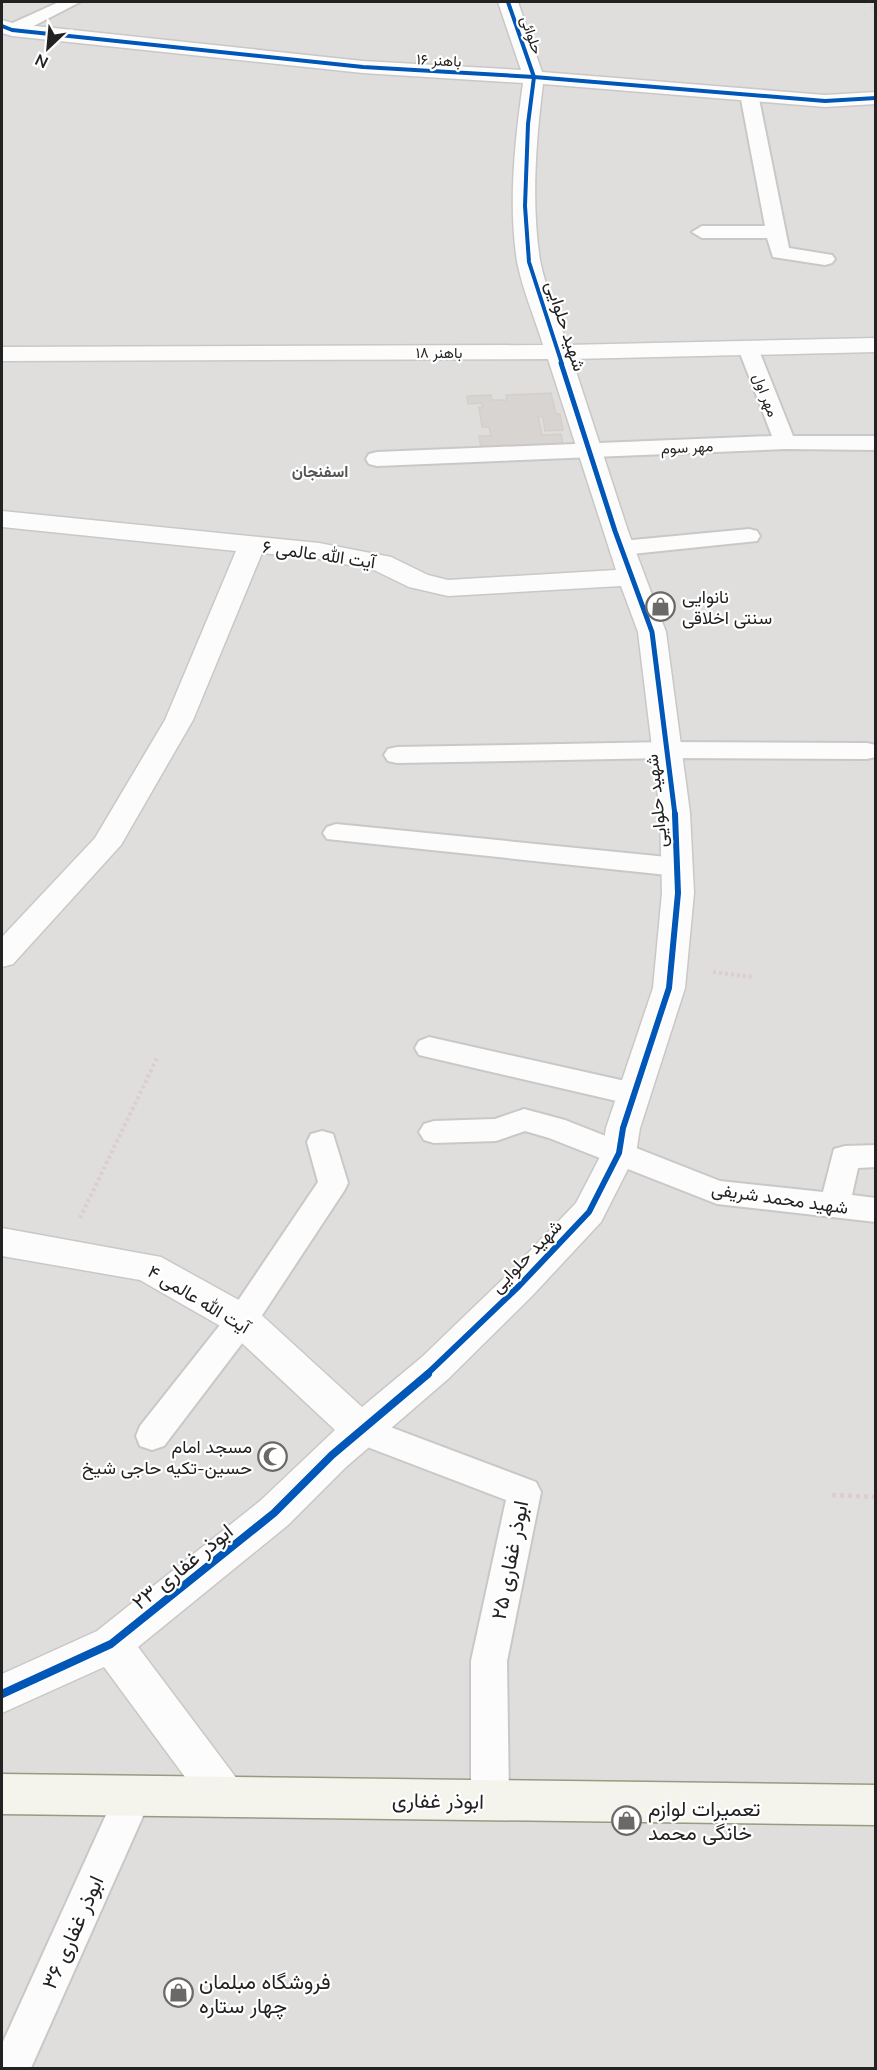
<svg xmlns="http://www.w3.org/2000/svg" width="877" height="2070" viewBox="0 0 877 2070" font-family="Mulish,Vazirmatn,sans-serif">
	<rect width="100%" height="100%" fill="#f0eeeb"/>
	<rect fill="#dfdedc" x="2" y="2" width="873" height="2066"/>
	<path fill="#d7d4d2" stroke="#d3d0cc" stroke-width="1.5" d="M551 393 556 414H560L563 430 545 431 543 417H538L542 435 561 434 563 445 481 448 479 436H491L489 427H482L479 407H483L482 403 468 404 467 396 491 395 492 400H507L506 395Z"/>
	<g fill="none" stroke-linecap="round" stroke-linejoin="round">
		<defs>
			<g id="lane">
				<path d="M59 2H80L18 34 12 35 3 30 6 26Z"/>
				<path d="M749 89 758 94 789 248 832 255 835 259 832 263 825 265 773 257 767 238H702L692 232 702 226H765L740 94Z"/>
				<path d="M748 342 755 344 758 348 793 436H876V450L785 449 377 466 369 464 366 459 369 454 377 452 772 436 738 348 741 344Z"/>
				<path d="M749 529 757 531 760 536 757 541 622 555 614 553 610 548 614 543 622 541Z"/>
				<path d="M667 742 867 743 876 745V757L867 759 667 758 397 763 388 761 384 755 388 749 397 747Z"/>
				<path d="M336 824 677 858 686 861 690 867 686 873 677 876 327 839 323 833 327 827Z"/>
				<path d="M429 1037 634 1083 644 1086 649 1094 644 1102 634 1105 419 1055 415 1048 419 1041Z"/>
				<path d="M524 1109 565 1120 720 1181 823 1192 834 1149 845 1146 876 1145V1167L858 1168 852 1195 876 1198V1222L717 1204 549 1138 525 1131 496 1141 434 1143 424 1140 419 1132 424 1124 434 1121 495 1119Z"/>
				<path d="M322 1131 333 1134 348 1183 344 1191 253 1329 164 1446 152 1450 140 1446 136 1436 140 1426 231 1311 318 1182 307 1142 311 1134Z"/>
				<path d="M361 1416 536 1482 541 1492 507 1661 509 1801 503 1813 490 1819 477 1813 471 1801V1661L506 1500 349 1440 345 1430 349 1420Z"/>
				<path d="M133 1778 146 1784 152 1796 31 2068H2V2044L120 1784Z"/>
			</g>
			<path id="street" d="M498 2H518L542 72 825 95 876 92V104L825 107 543 84C536 141 531 203 540 260 545 288 559 318 567 345L876 338V352L572 359 628 531 666 632 690 813 694 893 685 988 640 1128 636 1153 601 1222 532 1296 448 1379 346 1467 288 1525 138 1647 240 1783 246 1797 240 1811 225 1817 210 1811 104 1667 2 1713V1674L97 1631 260 1501 335 1430 229 1331 140 1280 2 1256V1228L161 1257 255 1309 362 1407 422 1357 506 1276 576 1203 602 1153 606 1128 653 988 662 893 660 813 638 632 621 586 448 596 409 587 374 570 319 559 262 553 193 720 121 845 13 964 2 967V937L95 838 165 720 236 551 2 527V511L319 543 391 557 428 575 448 580 616 570 548 359 2 361V347L543 345C535 318 522 289 517 261 508 204 515 140 523 83L363 73 12 36 2 33V20L16 24 363 61 521 70Z"/>
			<path id="secondary" d="M2 1774 876 1785V1825L2 1814Z"/>
		</defs>
		<use href="#lane" stroke="#c9c8c7" stroke-width="4"/>
		<use href="#street" stroke="#c9c8c7" stroke-width="3"/>
		<use href="#secondary" stroke="#999a82" stroke-width="3"/>
		<path stroke="#dccecd" stroke-width="2" stroke-dasharray="2 2" stroke-linecap="butt" d="M871 8H876"/>
		<g stroke="#dccecd" stroke-width="4" stroke-dasharray="3 3" stroke-linecap="butt">
			<path d="M713 972 752 977"/>
			<path d="M80 1218 158 1056"/>
		</g>
		<path stroke="#dccecd" stroke-width="4.5" stroke-dasharray="4 4" stroke-linecap="butt" d="M832 1495 876 1497"/>
		<use href="#lane" fill="#fdfcfc" fill-rule="evenodd"/>
		<use href="#street" fill="#fdfcfc" fill-rule="evenodd"/>
		<use href="#secondary" fill="#f4f4ed" fill-rule="evenodd"/>
		<defs>
			<g id="cycleway-far3">
				<path d="M508 2 534 77 528 124 525 206 529 262 562 364"/>
				<path d="M2 26 12 30 363 67 534 77 825 101 876 98"/>
			</g>
			<path id="cycleway-far2" d="M561 363 615 531 652 632 675 815"/>
			<path id="cycleway-far1" d="M426 1375 519 1286 589 1212 619 1153 623 1128 669 988 678 893 675 814"/>
			<path id="cycleway" d="M2 1694 111 1644 274 1513 332 1455 428 1374"/>
		</defs>
		<use href="#cycleway-far3" stroke="#fff" stroke-width="6"/>
		<use href="#cycleway-far2" stroke="#fff" stroke-width="8"/>
		<use href="#cycleway-far1" stroke="#fff" stroke-width="10"/>
		<use href="#cycleway" stroke="#fff" stroke-width="11"/>
		<use href="#cycleway-far3" stroke="#0057b8" stroke-width="4"/>
		<use href="#cycleway-far2" stroke="#0057b8" stroke-width="5"/>
		<use href="#cycleway-far1" stroke="#0057b8" stroke-width="6"/>
		<use href="#cycleway" stroke="#0057b8" stroke-width="8"/>
	</g>
	<defs>
		<symbol id="shop-ring" viewBox="-11 -11 22 22"><circle r="9.5" fill="#fff" stroke="#6a6968" stroke-width="1.5"/><path d="M-5-2.5h2.3a2.7 3.5 0 0 1 5.4 0H5L5.5 6h-11ZM-1.5-2.5h3a1.5 2.3 0 0 0-3 0Z" fill="#6a6968"/></symbol>
		<symbol id="mosque-ring" viewBox="-11 -11 22 22"><circle r="9.5" fill="#fff" stroke="#6a6968" stroke-width="1.5"/><path d="M3.5-4.9A6 6 0 1 0 3.5 4.9A5 5 0 1 1 3.5-4.9Z" fill="#6a6968"/></symbol>
	</defs>
	<g fill-rule="evenodd">
		<use href="#shop-ring" x="644" y="590" width="33" height="33"/>
		<use href="#mosque-ring" x="256" y="1440" width="33" height="33"/>
		<use href="#shop-ring" x="610" y="1804" width="33" height="33"/>
		<use href="#shop-ring" x="162" y="1976" width="33" height="33"/>
	</g>
	<g text-anchor="middle" dominant-baseline="central" stroke-width="4.5" stroke-linejoin="round" paint-order="stroke">
		<g font-size="15" fill="#222" stroke="#fff">
			<text transform="translate(532 35) rotate(71)">حلوائی</text>
			<text transform="translate(439 60) rotate(3)">باهنر ۱۶</text>
			<text x="439" y="352">باهنر ۱۸</text>
			<text transform="translate(766 395) rotate(69)">مهر اول</text>
			<text transform="translate(687 447) rotate(-3)">مهر سوم</text>
		</g>
		<g font-size="16" font-weight="bold" fill="#555" stroke="#fff">
			<text x="320" y="471">اسفنجان</text>
		</g>
		<g font-size="18" fill="#222" stroke="#fff">
			<text transform="translate(566 326) rotate(72)">شهید حلوایی</text>
			<text transform="translate(319 554) rotate(8)">آیت الله عالمی ۶</text>
			<text transform="translate(656 801) rotate(-96)">شهید حلوایی</text>
			<text transform="translate(780 1198) rotate(8)">شهید محمد شریفی</text>
			<text transform="translate(526 1256) rotate(-46)">شهید حلوایی</text>
			<text transform="translate(199 1299) rotate(31)">آیت الله عالمی ۴</text>
		</g>
		<g font-size="18" fill="#222" stroke="#fff" text-anchor="start">
			<text x="682" y="596">نانوایی<tspan x="682" dy="21">سنتی اخلاقی</tspan></text>
			<text x="252" y="1446" text-anchor="end">مسجد امام<tspan x="252" dy="21">حسین-تکیه حاجی شیخ</tspan></text>
		</g>
		<g font-size="21" fill="#222" stroke="#fff">
			<text transform="translate(509 1560) rotate(-79)">ابوذر غفاری ۲۵</text>
			<text transform="translate(182 1566) rotate(-39)">ابوذر غفاری ۲۳</text>
			<text transform="translate(438 1800) rotate(1)">ابوذر غفاری</text>
			<text transform="translate(72 1932) rotate(-66)">ابوذر غفاری ۳۶</text>
		</g>
		<g font-size="21" fill="#222" stroke="#fff" text-anchor="start">
			<text x="648" y="1808">تعمیرات لوازم<tspan x="648" dy="24">خانگی محمد</tspan></text>
			<text x="199" y="1981">فروشگاه مبلمان<tspan x="199" dy="24">چهار ستاره</tspan></text>
		</g>
	</g>
	<rect width="877" height="2070" fill="none" stroke="#222222" stroke-width="6"/>
	<g transform="translate(48 48) rotate(206)" stroke="#ffffff" stroke-width="4.5" paint-order="stroke">
	<path d="M0-4.5L10 22L0 15L-10 22Z" fill="#222222"/>
	<text y="-9" font-size="16" font-weight="bold" text-anchor="middle" fill="#222222">N</text>
	</g>
</svg>
